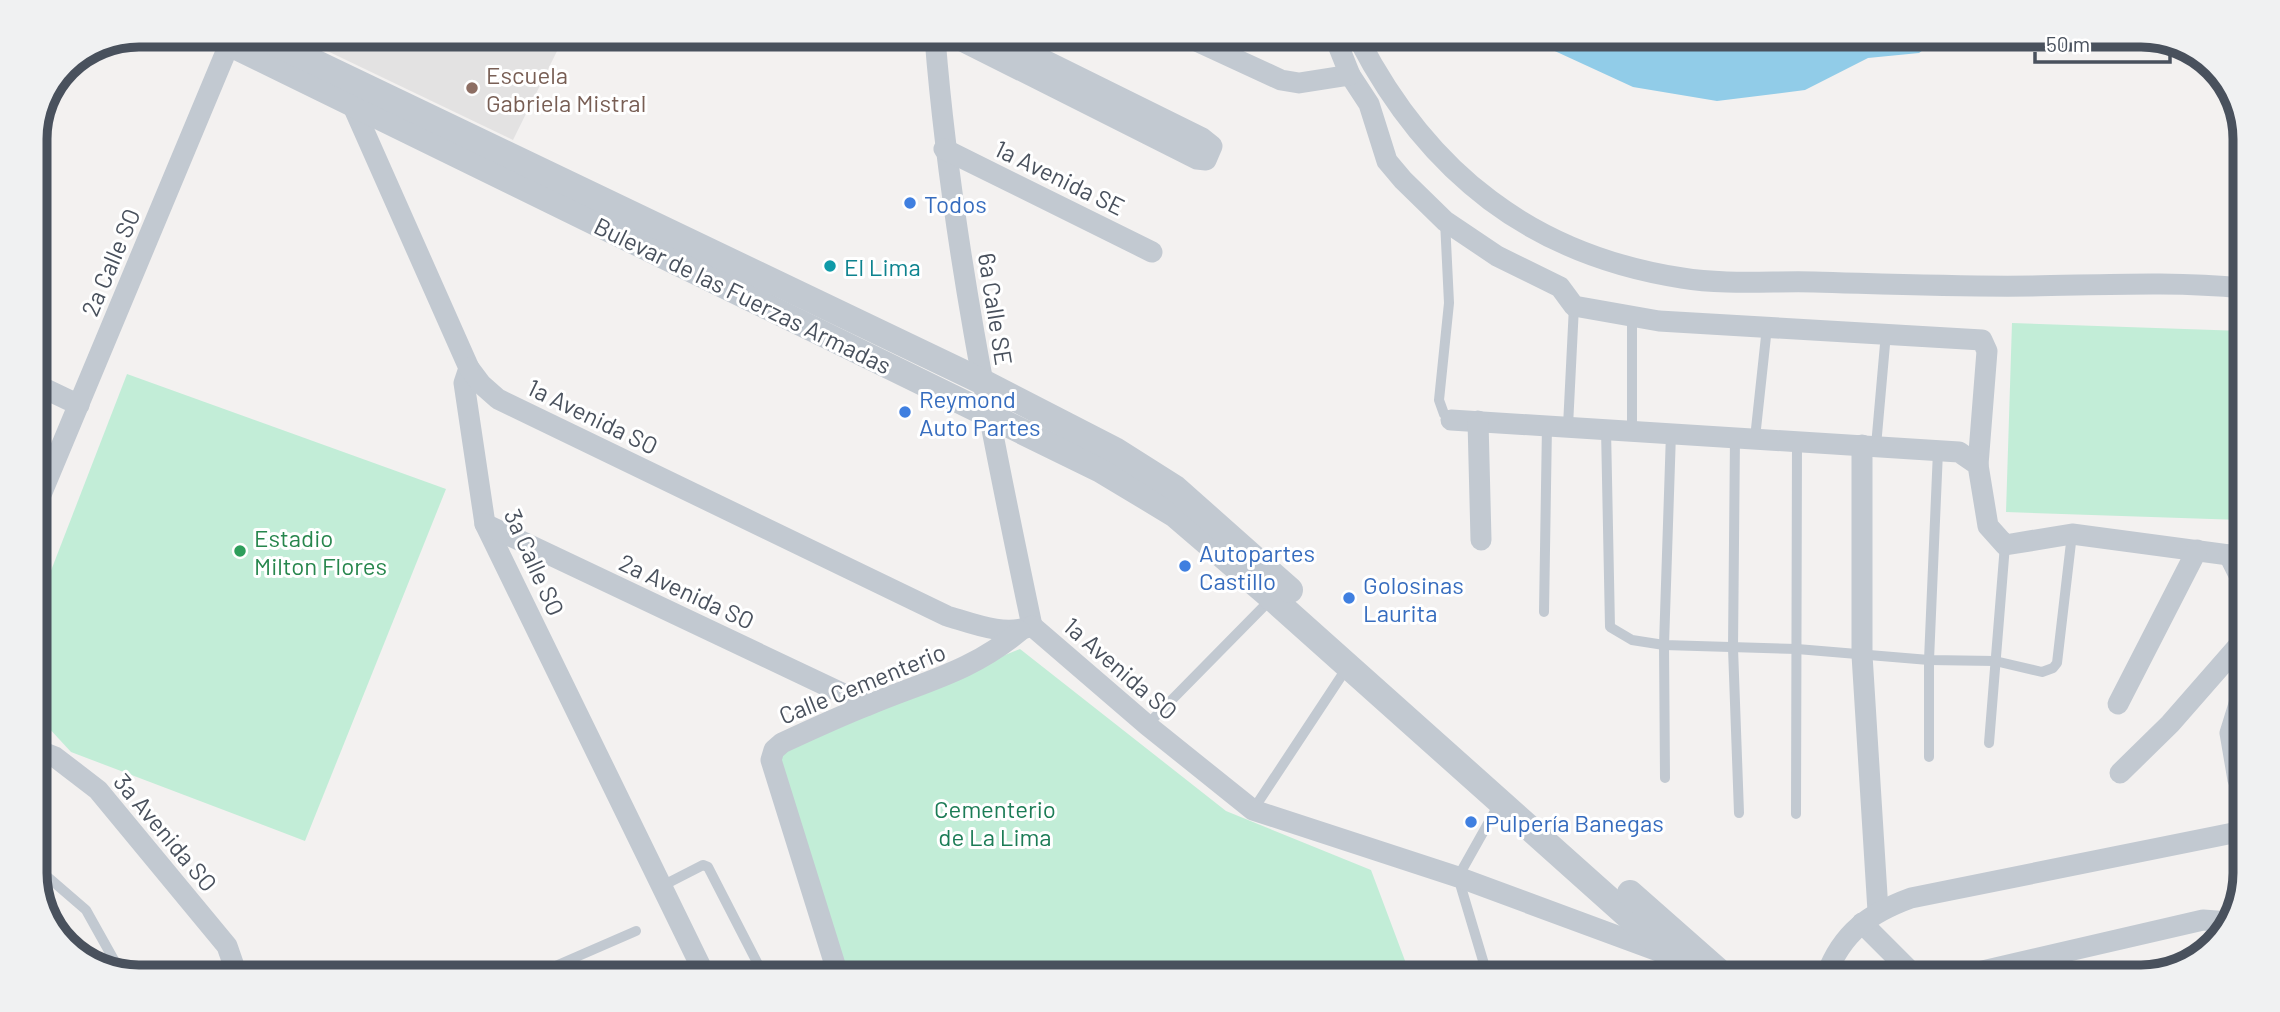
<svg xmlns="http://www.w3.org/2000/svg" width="2280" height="1012" viewBox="0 0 2280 1012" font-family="Barlow,sans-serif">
	<rect width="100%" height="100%" fill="#f3f1f0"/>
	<path fill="#e3e2e2" d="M296 36 564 37 513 140Z"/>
	<g fill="#c2edd7">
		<path d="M2012 323 2243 331 2241 520 2006 512Z"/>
		<path d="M127 374 446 489 305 841 71 752 35 713V612Z"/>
		<path d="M1020 649 1226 811 1371 870 1410 974 839 972 763 753Z"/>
	</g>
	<path fill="#91cce8" d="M1533 41 1934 42 1919 53 1868 58 1805 90 1717 101 1633 87Z"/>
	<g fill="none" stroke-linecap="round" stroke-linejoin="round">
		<g stroke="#c2c9d1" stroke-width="10">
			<path d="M1445 221 1449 303 1439 400 1444 414 1451 420"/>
			<path d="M1632 317V431"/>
			<path d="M1568 426 1574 306"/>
			<path d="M1606 429 1610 627 1632 640 1664 645 1797 649 1929 660 1995 661 2042 672 2053 668 2057 663 2072 534"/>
			<path d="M1735 437 1733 648 1739 813"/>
			<path d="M1755 438 1767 327"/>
			<path d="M1876 446 1886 333"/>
			<path d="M1544 612 1547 425"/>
			<path d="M1147 725 1272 598"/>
			<path d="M1989 743 2005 545"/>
			<path d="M1929 757V660L1938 451"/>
			<path d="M1665 778 1664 645 1671 433"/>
			<path d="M1253 810 1348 666"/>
			<path d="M1796 814 1797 441"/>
			<path d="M35 866 86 910 119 969"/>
			<path d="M662 886 703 865 708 867 762 972"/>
			<path d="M544 971 636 931"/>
			<path d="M1487 974 1458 877 1499 804"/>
		</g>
		<g stroke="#c2c9d1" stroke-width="21">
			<path d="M935 38C951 237 991 431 1032 626"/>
			<path d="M956 38 1197 159 1206 160 1212 146 1202 138 1000 38"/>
			<path d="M1192 39 1281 80 1299 83 1350 75 1369 104 1387 161 1403 180 1445 221 1497 256 1560 287 1574 306 1659 321 1982 340 1987 351 1978 465"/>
			<path d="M1336 40 1350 75"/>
			<path d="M1359 40C1428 173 1532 255 1682 278 1724 285 1771 281 1814 282 1887 284 1959 287 2031 286 2102 285 2173 281 2243 288"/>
			<path d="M352 97V104L469 368 464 383 485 524 703 971"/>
			<path d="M944 149 1152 252"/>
			<path d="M469 368 481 384 498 399 947 616C974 624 1005 637 1032 626"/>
			<path d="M35 384 79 405"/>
			<path d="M1451 420 1959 452 1978 465 1988 526 2005 545 2072 534 2229 555 2241 554"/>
			<path d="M1478 421 1481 540"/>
			<path d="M1862 445V655L1878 911"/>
			<path d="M35 509 233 35"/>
			<path d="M485 524 867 705"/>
			<path d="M2229 555 2240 577"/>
			<path d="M1032 626 1147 725 1253 810 1458 877 1666 954"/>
			<path d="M2118 704 2197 550"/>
			<path d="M35 749 55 757 98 790 227 946 235 969"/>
			<path d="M2120 773 2170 724 2240 644"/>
			<path d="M2238 780 2230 733 2239 704"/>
			<path d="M1862 923 1915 976"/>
			<path d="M836 968 771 760 774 750 782 743C810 730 838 717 866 706 925 681 969 673 1020 631"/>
			<path d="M1826 976C1842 932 1870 913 1911 898L2238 832"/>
			<path d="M1961 976 2203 920 2230 922"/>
		</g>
		<g stroke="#c2c9d1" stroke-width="26">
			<path d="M212 35 1101 470 1174 514 1272 598 1694 975"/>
			<path d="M258 35 981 381 1115 450 1175 488 1290 590"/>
			<path d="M1630 893 1723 975"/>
		</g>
	</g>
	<circle fill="#8d6e63" stroke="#fff" stroke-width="2.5" cx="472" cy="88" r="7"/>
	<g fill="#3f7fe0" stroke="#fff" stroke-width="2.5">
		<circle cx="910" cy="203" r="7"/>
		<circle cx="905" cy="412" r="7"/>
		<circle cx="1185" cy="566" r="7"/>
		<circle cx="1349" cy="598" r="7"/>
		<circle cx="1471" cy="822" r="7"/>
	</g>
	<circle fill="#0f9aa8" stroke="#fff" stroke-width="2.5" cx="830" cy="266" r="7"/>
	<circle fill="#2e9e5b" stroke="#fff" stroke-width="2.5" cx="240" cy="551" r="7"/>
	<g text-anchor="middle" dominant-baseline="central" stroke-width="6" stroke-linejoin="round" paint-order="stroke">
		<g font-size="24" fill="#785e54" stroke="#fff" text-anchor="start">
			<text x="486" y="74">Escuela<tspan x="486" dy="28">Gabriela Mistral</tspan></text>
		</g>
		<g font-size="24" fill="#49515d" stroke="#fff">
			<text transform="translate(1060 177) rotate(26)">1a Avenida SE</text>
			<text transform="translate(110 262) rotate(-67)">2a Calle SO</text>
			<text transform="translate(743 295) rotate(26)">Bulevar de las Fuerzas Armadas</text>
			<text transform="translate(996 309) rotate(81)">6a Calle SE</text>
			<text transform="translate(593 416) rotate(26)">1a Avenida SO</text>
			<text transform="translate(535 562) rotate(66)">3a Calle SO</text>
			<text transform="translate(687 591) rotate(25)">2a Avenida SO</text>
			<text transform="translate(1121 668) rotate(41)">1a Avenida SO</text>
			<text transform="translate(862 683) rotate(-22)">Calle Cementerio</text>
			<text transform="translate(166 832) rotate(50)">3a Avenida SO</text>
		</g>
		<g font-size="24" fill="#366cbe" stroke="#fff" text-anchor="start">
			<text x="924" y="203">Todos</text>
			<text x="919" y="398">Reymond<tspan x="919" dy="28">Auto Partes</tspan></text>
			<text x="1199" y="552">Autopartes<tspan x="1199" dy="28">Castillo</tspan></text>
			<text x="1363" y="584">Golosinas<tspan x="1363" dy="28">Laurita</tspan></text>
			<text x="1485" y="822">Pulpería Banegas</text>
		</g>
		<g font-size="24" fill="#0d838f" stroke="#fff" text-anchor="start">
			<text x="844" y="266">El Lima</text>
		</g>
		<g font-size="24" fill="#27864d" stroke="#fff" text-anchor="start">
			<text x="254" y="537">Estadio<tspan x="254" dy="28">Milton Flores</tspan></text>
		</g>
		<g font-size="24" fill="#1c7c56" stroke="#fff">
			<text x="995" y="808">Cementerio<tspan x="995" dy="28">de La Lima</tspan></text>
		</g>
	</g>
	<path d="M0 0H2280V1012H0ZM139 47H2141A92 92 0 0 1 2233 139V873A92 92 0 0 1 2141 965H139A92 92 0 0 1 47 873V139A92 92 0 0 1 139 47Z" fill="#f0f1f2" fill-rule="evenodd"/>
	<path fill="none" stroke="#49515d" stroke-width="9" d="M139 47H2141A92 92 0 0 1 2233 139V873A92 92 0 0 1 2141 965H139A92 92 0 0 1 47 873V139A92 92 0 0 1 139 47Z"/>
	<path d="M2035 52v10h135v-10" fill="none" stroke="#49515d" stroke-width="3.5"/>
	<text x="2046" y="52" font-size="21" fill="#49515d" stroke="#ffffff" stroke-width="5" paint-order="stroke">50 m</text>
</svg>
